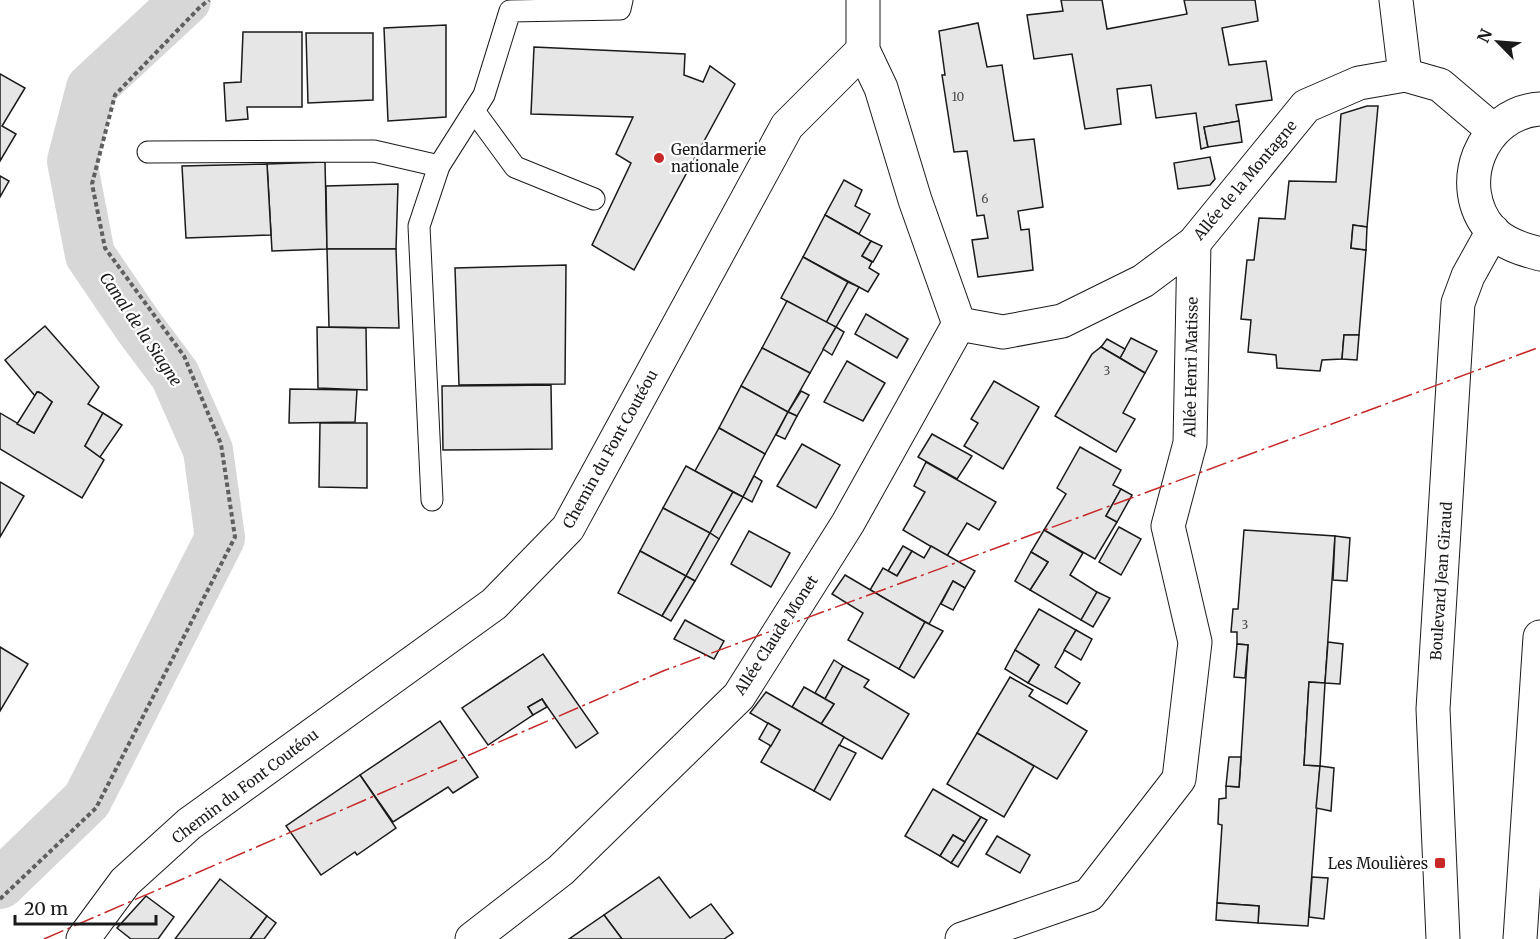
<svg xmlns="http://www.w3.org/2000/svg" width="1540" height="939" viewBox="0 0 1540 939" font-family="Merriweather,serif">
	<rect width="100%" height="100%" fill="#fff"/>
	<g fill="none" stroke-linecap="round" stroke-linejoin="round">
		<path stroke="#d7d7d7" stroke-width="50" d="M0 884 87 800 220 538 208 450 175 375 139 327 90 255 72 161 91 88 186 0"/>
	</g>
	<g fill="#e6e6e6" stroke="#1a1a1a" stroke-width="1.5">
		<path d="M1061 0H1102L1107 29 1187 14 1184 0H1255L1258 21 1222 28 1229 65 1266 61 1272 100 1236 105 1239 121 1204 127 1208 147 1201 149 1196 113 1156 118 1151 85 1117 89 1121 124 1085 129 1072 54 1034 59 1027 15 1063 11Z"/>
		<path d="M978 23 987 67 1002 65 1014 141 1034 139 1043 207 1018 211 1021 230 1029 229 1033 270 978 277 972 240 988 238 984 215 977 216 967 151 954 152 942 75H945L939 31Z"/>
		<path d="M446 25V117L388 121 384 28Z"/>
		<path d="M243 32H302V107H247L248 119 226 121 224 83 241 82Z"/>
		<path d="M306 33H373V100L308 103Z"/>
		<path d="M534 47 685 54 684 75 703 82 710 66 735 84 634 270 592 245 631 163 616 154 633 117 531 114Z"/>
		<path d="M0 74 25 88 2 126 16 134 0 161Z"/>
		<path d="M1367 106H1378L1367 227 1353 225 1351 248 1366 250 1359 335H1344L1342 359 1322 360 1320 371 1277 368 1276 355 1248 352 1251 320 1241 319 1247 260H1254L1259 218 1285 219 1289 181 1336 182 1341 114Z"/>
		<path d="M1239 121 1242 142 1208 147 1204 127Z"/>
		<path d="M1210 157 1215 179 1210 185 1178 189 1174 163Z"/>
		<path d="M325 162 327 249 272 251 267 164Z"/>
		<path d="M267 164 271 235 186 238 182 166Z"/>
		<path d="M0 176 9 181 0 197Z"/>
		<path d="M844 180 862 190 855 206 870 214 859 234 825 215Z"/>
		<path d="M398 184 396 249H327L326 186Z"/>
		<path d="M825 215 871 241 862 256 872 262 869 268 879 274 868 292 803 257Z"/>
		<path d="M1353 225 1367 227 1366 250 1351 248Z"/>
		<path d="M871 241 882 246 873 262 862 256Z"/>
		<path d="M327 249H396L399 328 329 327Z"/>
		<path d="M803 257 848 282 826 323 781 298Z"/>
		<path d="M566 265 565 384 459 385 455 268Z"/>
		<path d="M848 282 859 287 836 327 826 323Z"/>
		<path d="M787 301 836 327 810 373 762 348Z"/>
		<path d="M866 314 908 339 897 358 855 334Z"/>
		<path d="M45 326 99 387 88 404 103 413 85 446 104 460 82 498 0 449V413L34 433 52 402 39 392H37L35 396 5 360Z"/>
		<path d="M317 327 366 328 367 390 318 388Z"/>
		<path d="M836 327 844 332 832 355 823 349Z"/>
		<path d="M1344 335H1359L1357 360 1342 359Z"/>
		<path d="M1131 338 1157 351 1145 373 1120 358Z"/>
		<path d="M1107 339 1125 349 1120 358 1101 347Z"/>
		<path d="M1101 347 1145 373 1123 413 1135 419 1116 452 1055 416 1092 354Z"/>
		<path d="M762 348 810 373 788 412 741 386Z"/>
		<path d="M847 361 885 383 863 421 824 402Z"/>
		<path d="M994 381 1039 407 1003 469 964 446 978 423 971 419Z"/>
		<path d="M551 385 552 449 443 450 442 386Z"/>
		<path d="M741 386 788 412 765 454 719 428Z"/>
		<path d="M290 389 357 390 355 422 289 423Z"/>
		<path d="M801 391 809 395 797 416 788 412Z"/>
		<path d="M37 392 41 393 52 402 34 433 17 424Z"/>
		<path d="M788 412 797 416 785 439 776 435Z"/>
		<path d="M103 413 122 425 100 457 85 446Z"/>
		<path d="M320 423H367V488L319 487Z"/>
		<path d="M719 428 765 454 743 497 695 471Z"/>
		<path d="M932 434 972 456 957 479 918 457Z"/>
		<path d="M802 444 840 465 816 508 777 486Z"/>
		<path d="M1080 447 1121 470 1113 485 1121 489 1106 516 1117 522 1095 559 1044 530 1066 494 1057 488Z"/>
		<path d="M926 462 996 502 979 530 967 523 947 556 903 530 925 492 914 486Z"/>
		<path d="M686 466 733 492 710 533 663 508Z"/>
		<path d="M754 476 762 481 752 502 743 497Z"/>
		<path d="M0 482 24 496 0 537Z"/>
		<path d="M1121 489 1132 495 1117 522 1106 516Z"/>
		<path d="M733 492 743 497 719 539 710 533Z"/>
		<path d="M663 508 710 533 686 576 640 551Z"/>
		<path d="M1119 527 1141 539 1121 575 1099 562Z"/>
		<path d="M1044 530 1083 553 1070 575 1097 592 1081 620 1030 590 1048 562 1031 552Z"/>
		<path d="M1244 530 1335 536 1325 683 1309 682 1304 765 1320 766 1308 926 1258 923 1259 906 1217 903 1222 825 1218 824 1219 799 1226 798V786L1239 787 1241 757 1248 645 1237 644V632H1231L1233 609H1238Z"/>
		<path d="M749 531 790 553 771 587 731 564Z"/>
		<path d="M710 533 719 539 695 581 686 576Z"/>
		<path d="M1335 536 1350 538 1347 581 1333 580Z"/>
		<path d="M903 546 912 551 897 576 888 571Z"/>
		<path d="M931 546 975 571 965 588 953 581 929 624 870 590 883 568 897 576 912 551 924 558Z"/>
		<path d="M640 551 686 576 662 616 618 593Z"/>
		<path d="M1031 552 1048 562 1030 590 1015 581Z"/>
		<path d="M845 575 925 622 899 669 848 640 863 613 832 594Z"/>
		<path d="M686 576 695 581 671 621 662 616Z"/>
		<path d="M953 581 965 588 953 610 941 604Z"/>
		<path d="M1097 592 1110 598 1093 627 1081 620Z"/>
		<path d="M1039 609 1076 630 1055 667 1080 683 1067 704 1028 683 1039 665 1015 650Z"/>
		<path d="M685 620 724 641 714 659 674 639Z"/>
		<path d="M925 622 943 631 914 678 899 669Z"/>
		<path d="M1076 630 1092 639 1081 660 1064 650Z"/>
		<path d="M1328 642 1343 644 1340 684 1325 683Z"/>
		<path d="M1237 644 1248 645 1245 678 1234 677Z"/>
		<path d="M0 647 28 664 0 711Z"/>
		<path d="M1015 650 1039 665 1028 683 1005 669Z"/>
		<path d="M543 654 598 733 576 748 542 699 528 707 533 715 488 745 462 708Z"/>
		<path d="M834 660 843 666 825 699 815 693Z"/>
		<path d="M843 666 869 680 864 687 909 714 882 759 821 724 834 704 825 699Z"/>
		<path d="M1010 677 1033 690 1029 696 1087 731 1057 779 977 733Z"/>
		<path d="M1309 682 1325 683 1320 766 1304 765Z"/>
		<path d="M804 687 834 704 821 724 792 707Z"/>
		<path d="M766 692 844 737 814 791 761 762 780 730 750 713Z"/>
		<path d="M542 699 547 707 533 715 528 707Z"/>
		<path d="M440 721 478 777 453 793 448 787 393 822 360 775Z"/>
		<path d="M768 723 780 730 771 746 759 739Z"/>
		<path d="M977 733 1034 766 1004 817 947 784Z"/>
		<path d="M839 745 856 753 830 800 814 791Z"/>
		<path d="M1229 757H1241L1239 787 1226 786Z"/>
		<path d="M1320 766 1334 768 1331 811 1316 808Z"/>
		<path d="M360 775 396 828 357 855 355 852 321 875 286 826Z"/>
		<path d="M933 789 981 817 965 842 953 835 940 856 905 836Z"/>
		<path d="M981 817 987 820 958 867 951 863Z"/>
		<path d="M953 835 965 842 951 863 940 856Z"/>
		<path d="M997 836 1030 855 1020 873 986 854Z"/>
		<path d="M659 877 690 918 711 904 733 933 724 939H622L604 915Z"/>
		<path d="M1312 877 1328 878 1324 919 1309 917Z"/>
		<path d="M220 879 267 916 250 939H175Z"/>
		<path d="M146 896 174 917 158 939H131L117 928Z"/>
		<path d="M1217 903 1259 906 1258 923 1216 920Z"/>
		<path d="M604 915 622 939H569Z"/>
		<path d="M267 916 276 923 264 939H250Z"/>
	</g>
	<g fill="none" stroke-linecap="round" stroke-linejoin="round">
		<defs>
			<g id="service">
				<path d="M474 111 515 167 594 199"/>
				<path d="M148 152 374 151 439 166"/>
				<path d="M432 500 419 226 439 166 484 95 510 11 620 9 622 0"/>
			</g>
			<g id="minor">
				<path d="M863 0V50L881 88 915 200 959 324 1003 332 1062 321 1143 281 1194 243 1306 106 1359 83 1405 75 1440 85 1493 130"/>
				<path d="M1540 109C1481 113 1453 186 1491 230 1504 244 1522 249 1540 254"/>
				<path d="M83 939 125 882 189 824 494 604 568 528 787 126 863 50"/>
				<path d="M472 939 561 870 739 696 848 523 959 324"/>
				<path d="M962 939 1089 895 1179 779 1195 642 1168 526 1190 443 1194 243"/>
				<path d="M1443 939 1433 709 1458 303 1468 276 1493 231"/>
				<path d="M1520 939 1540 637"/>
			</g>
			<path id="tertiary" d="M1396 0 1405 75"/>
		</defs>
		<use href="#service" stroke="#1a1a1a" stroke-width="23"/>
		<use href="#minor" stroke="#1a1a1a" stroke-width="35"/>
		<use href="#tertiary" stroke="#1a1a1a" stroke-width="35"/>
		<path stroke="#5f5f5f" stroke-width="4" stroke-dasharray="4.5 3" stroke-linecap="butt" d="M0 899 96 808 235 537 221 444 184 356 105 248 92 184 115 95 200 7 209 0"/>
		<use href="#service" stroke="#fff" stroke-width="21"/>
		<use href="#minor" stroke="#fff" stroke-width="33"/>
		<use href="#tertiary" stroke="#fff" stroke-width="33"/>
		<path stroke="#c62828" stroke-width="1.5" stroke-dasharray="21 4.5 3 4.5" stroke-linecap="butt" d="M44 939 663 671 1540 347"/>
	</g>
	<g fill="#c62828" stroke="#fff" stroke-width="2">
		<circle cx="659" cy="158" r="6"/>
		<rect x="1434" y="857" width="12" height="12" rx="3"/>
	</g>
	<g text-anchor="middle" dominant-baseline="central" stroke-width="4.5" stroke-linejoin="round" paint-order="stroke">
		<g font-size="12" fill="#4d4d4d">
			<text x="958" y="96">10</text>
			<text x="985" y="198">6</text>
			<text x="1107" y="370">3</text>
			<text x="1245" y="624">3</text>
		</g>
		<g font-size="15" fill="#1a1a1a" stroke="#fff" text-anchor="start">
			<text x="671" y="149">Gendarmerie<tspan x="671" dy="17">nationale</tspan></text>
			<text x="1428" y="863" text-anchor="end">Les Moulières</text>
		</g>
		<g font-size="15" fill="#1a1a1a" stroke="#fff">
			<text transform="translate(1245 180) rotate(-50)">Allée de la Montagne</text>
			<text transform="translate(1191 367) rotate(-89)">Allée Henri Matisse</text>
			<text transform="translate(610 449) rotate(-61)">Chemin du Font Coutéou</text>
			<text transform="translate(1441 581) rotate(-86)">Boulevard Jean Giraud</text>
			<text transform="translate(776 635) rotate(-57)">Allée Claude Monet</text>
			<text transform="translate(245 786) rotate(-37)">Chemin du Font Coutéou</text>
		</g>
		<g font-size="16" font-style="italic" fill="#1a1a1a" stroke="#fff">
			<text transform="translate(141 329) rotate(56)">Canal de la Siagne</text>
		</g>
	</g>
	<g transform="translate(1498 42) rotate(295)" stroke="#ffffff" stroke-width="4.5" paint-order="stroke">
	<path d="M0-4.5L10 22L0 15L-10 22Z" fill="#1a1a1a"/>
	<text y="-9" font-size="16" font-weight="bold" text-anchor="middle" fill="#1a1a1a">N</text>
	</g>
	<path d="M15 915v9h141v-9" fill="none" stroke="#1a1a1a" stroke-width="3"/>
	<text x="24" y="915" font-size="18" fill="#1a1a1a" stroke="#ffffff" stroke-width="4.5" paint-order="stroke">20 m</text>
</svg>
